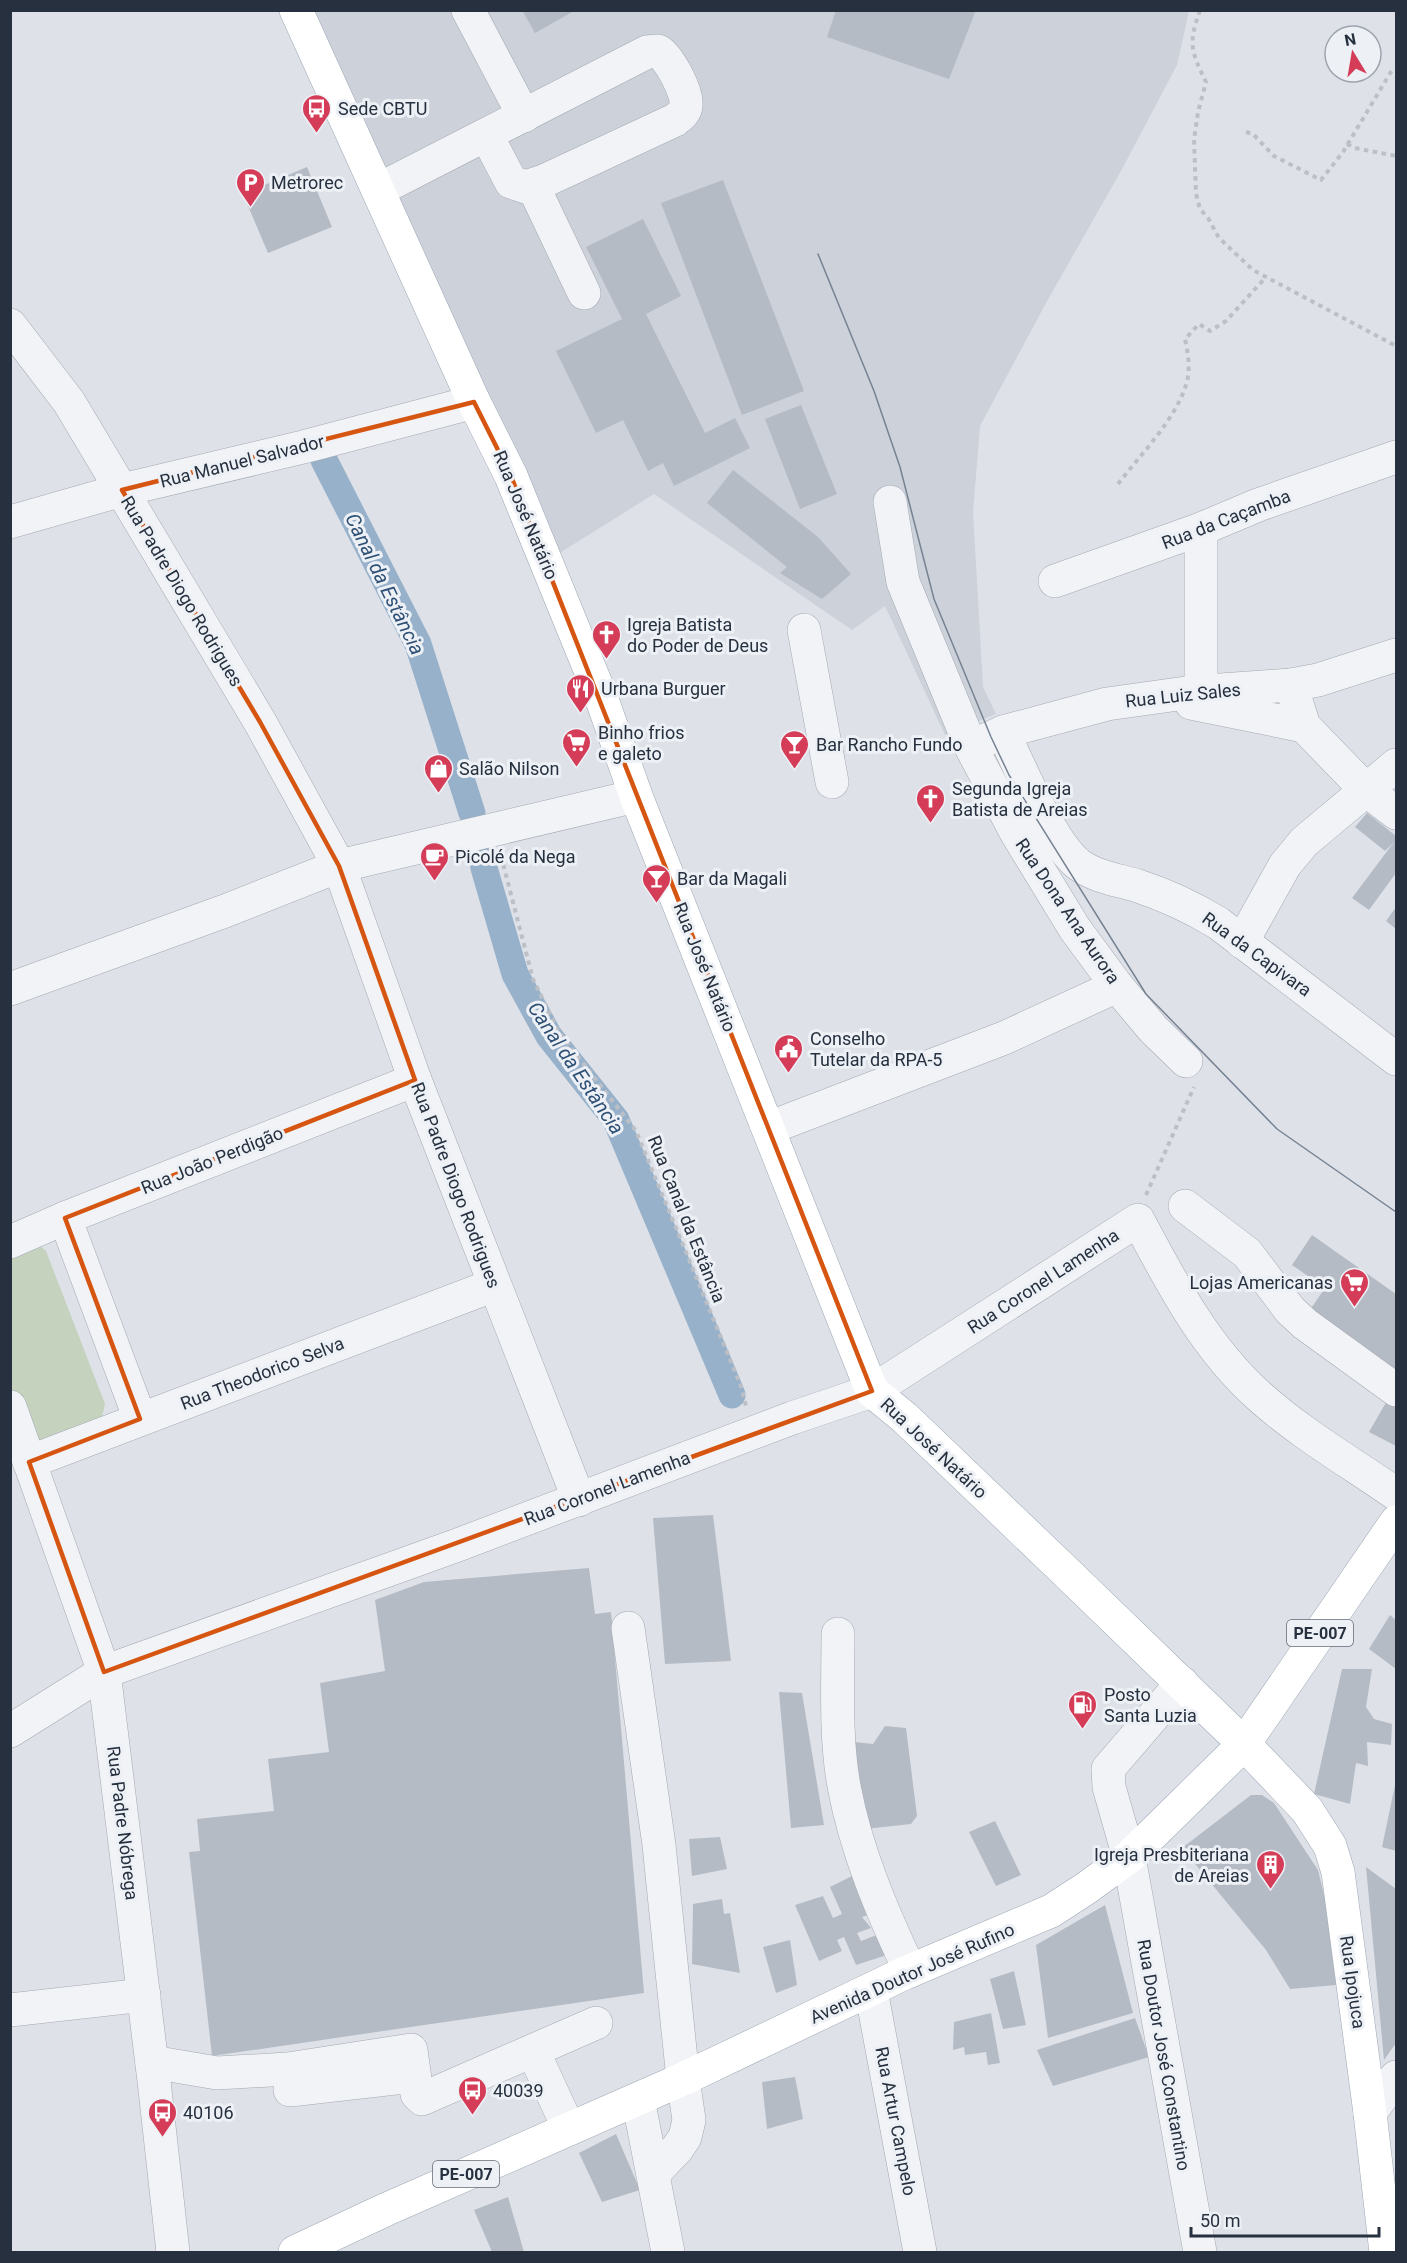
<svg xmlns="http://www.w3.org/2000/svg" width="1407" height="2263" viewBox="0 0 1407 2263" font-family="Roboto,sans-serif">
	<rect width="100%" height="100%" fill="#dee2e8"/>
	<path fill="#ccd1da" d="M315 11H1189L1177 65 1121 171 1046 303 980 426 973 513 979 616 983 687 996 714 945 735 885 606 852 630 654 494 558 554Z"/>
	<path fill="#c4d2be" d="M30 1244 41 1247 46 1251 105 1404 102 1417 36 1444 11 1397V1249Z"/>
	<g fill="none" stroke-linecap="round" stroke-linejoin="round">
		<g stroke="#97b1ca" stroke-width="27">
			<path d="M324 460 418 644 472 813"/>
			<path d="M479 836 484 868 515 974 549 1036 616 1120 732 1395"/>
		</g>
	</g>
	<g fill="#b5bbc5">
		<path d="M522 10H576L535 33Z"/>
		<path d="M836 10H976L949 79 827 37Z"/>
		<path d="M307 167 332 227 268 253 243 194Z"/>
		<path d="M723 180 804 391 742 415 661 203Z"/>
		<path d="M643 219 681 296 646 314 705 433 735 418 750 448 674 486 663 463 648 471 623 420 596 433 556 351 622 319 586 247Z"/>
		<path d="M801 405 837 494 800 509 765 419Z"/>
		<path d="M733 470 818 537 851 574 822 599 780 573 787 567 707 503Z"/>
		<path d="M1367 813 1396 836V873L1369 910 1352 898 1394 842 1385 851 1355 827Z"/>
		<path d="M1396 907V929L1386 921Z"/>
		<path d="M1312 1235 1396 1294V1387L1303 1320 1325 1288 1292 1265Z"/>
		<path d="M1388 1399 1396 1404V1446L1369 1432Z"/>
		<path d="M713 1515 731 1661 665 1664 653 1518Z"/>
		<path d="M589 1568 595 1614 611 1612 644 1993 212 2056 189 1852 200 1851 197 1819 274 1811 268 1759 329 1752 320 1683 385 1671 375 1600 424 1582Z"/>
		<path d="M1390 1615 1396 1620V1669L1369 1649Z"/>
		<path d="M1342 1669H1372L1366 1707 1374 1719 1392 1724 1391 1745 1367 1742 1368 1766 1356 1763 1350 1804 1314 1794Z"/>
		<path d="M779 1692 802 1693 824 1825 791 1828Z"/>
		<path d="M885 1726 906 1728 917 1816 911 1824 865 1829 857 1790 855 1742 873 1744Z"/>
		<path d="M1395 1785H1396V1851L1382 1847Z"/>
		<path d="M1251 1795H1262L1274 1803 1318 1870 1325 1899 1336 1985 1290 1989 1266 1950 1182 1848Z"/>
		<path d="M995 1821 1021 1875 996 1886 969 1832Z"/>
		<path d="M720 1837 727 1869 692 1876 689 1839Z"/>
		<path d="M1366 1867 1396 1889V2043L1384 2060Z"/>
		<path d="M852 1876 868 1915 862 1917 871 1928 857 1933 861 1941 882 1933 890 1954 856 1965 844 1937 837 1940 842 1951 819 1961 795 1905 823 1896 833 1918 842 1914 830 1887Z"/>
		<path d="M722 1899 724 1914 730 1913 740 1973 692 1964 693 1904Z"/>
		<path d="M1105 1905 1133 2013 1048 2038 1036 1945Z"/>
		<path d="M790 1940 797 1985 776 1993 763 1947Z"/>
		<path d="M1014 1971 1026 2025 1003 2029 990 1979Z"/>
		<path d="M991 2013 1000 2063 988 2065 986 2052 965 2055 964 2047 953 2050 954 2022Z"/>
		<path d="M1135 2018 1149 2057 1053 2086 1037 2050Z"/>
		<path d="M795 2077 803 2119 767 2129 762 2082Z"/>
		<path d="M616 2134 640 2190 602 2202 579 2153Z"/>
		<path d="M508 2197 524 2252H492L474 2210Z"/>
	</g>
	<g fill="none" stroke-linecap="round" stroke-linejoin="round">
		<defs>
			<g id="minor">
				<path d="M468 10 524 116"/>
				<path d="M533 186 584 293"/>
				<path d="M378 190 647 52 658 51C669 57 688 93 686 105 686 112 680 116 675 120L544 181 526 187 511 182 487 136"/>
				<path d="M10 325 69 402 260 722 339 866 415 1080 579 1500"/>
				<path d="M890 502 903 582 971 747 1017 834 1075 929 1117 986 1153 1029 1186 1061"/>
				<path d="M10 522 122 490 303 447 474 402"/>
				<path d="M1201 529V691"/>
				<path d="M1055 581 1201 529 1258 505 1396 457"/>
				<path d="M804 630 832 782"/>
				<path d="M1291 685 1304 726 1366 790 1396 813"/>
				<path d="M1191 703 1304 726"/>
				<path d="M1003 732C1020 767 1050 841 1078 864 1095 877 1119 880 1138 886 1166 895 1193 908 1218 923L1396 1059"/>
				<path d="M983 741 1003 732 1107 704 1193 692 1291 685 1318 680 1396 655"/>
				<path d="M1242 942 1285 865 1304 842 1396 765"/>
				<path d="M10 989 225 911 339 866 636 796"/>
				<path d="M769 1128 1004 1038 1117 986"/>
				<path d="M1185 1206 1247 1253 1290 1310 1305 1324 1396 1390"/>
				<path d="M65 1218 140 1419"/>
				<path d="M10 1242 65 1218 415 1080"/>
				<path d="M10 1407 104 1672 154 2081 173 2252"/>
				<path d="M29 1462 494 1285"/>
				<path d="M628 1628 659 1845 683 2079 689 2120 685 2137 677 2149 654 2173"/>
				<path d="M838 1634C838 1684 835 1737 844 1786 856 1851 882 1911 910 1971"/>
				<path d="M1182 1683 1108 1769 1109 1787 1129 1857 1200 2252"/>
				<path d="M10 1731 104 1672 455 1546 792 1418 872 1391 1138 1220C1171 1282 1205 1348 1259 1396 1300 1433 1350 1462 1396 1494"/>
				<path d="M871 1990 920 2252"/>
				<path d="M10 2010 144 1995"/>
				<path d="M533 2051 569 2129"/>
				<path d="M152 2062 217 2073 288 2069 411 2050 417 2094 422 2099 596 2023"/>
				<path d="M290 2090 413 2076"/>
				<path d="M638 2099 668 2252"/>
				<path d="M1370 2113 1396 2077"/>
			</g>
			<g id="major">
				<path d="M296 10 474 402 511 476 600 694 636 796 872 1391 905 1418 1065 1571 1244 1744 1307 1810 1330 1846 1338 1872 1370 2113 1386 2252"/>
				<path d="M295 2252 387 2209 683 2079 905 1973 1051 1911 1085 1889 1129 1857 1244 1744 1396 1522"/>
			</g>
		</defs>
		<use href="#minor" stroke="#a3a9b2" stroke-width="34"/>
		<use href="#major" stroke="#9ca7b4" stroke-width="34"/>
		<g stroke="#bcc0c6" stroke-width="4" stroke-dasharray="4.5 4.5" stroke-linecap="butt">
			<path d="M1200 10C1188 44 1191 51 1206 82L1198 112 1194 140 1196 194 1200 209 1208 218 1219 238 1253 270 1396 346"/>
			<path d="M1246 132 1253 134 1274 156 1321 180 1343 152 1392 70"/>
			<path d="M1347 144 1355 148 1396 156"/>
			<path d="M1118 484C1141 454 1175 420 1186 385 1191 370 1188 353 1185 339L1199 324 1210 331 1226 321 1266 277"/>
			<path d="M501 856 533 979 558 1031 636 1131 741 1386 746 1406"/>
			<path d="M1146 1195 1194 1087"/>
		</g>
		<use href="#minor" stroke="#f1f3f6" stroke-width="33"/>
		<use href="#major" stroke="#fff" stroke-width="33"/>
		<path stroke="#768292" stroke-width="1.5" d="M818 254 874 391 900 467 934 599 991 737 1009 775 1146 994 1277 1129 1396 1212"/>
	</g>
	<path fill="none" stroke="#d55511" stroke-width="4.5" stroke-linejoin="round" d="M474 402 511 476 872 1391 104 1672 29 1462 140 1419 65 1218 415 1080 339 866 260 722 122 490Z"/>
	<defs>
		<symbol id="bus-pin" viewBox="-11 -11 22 30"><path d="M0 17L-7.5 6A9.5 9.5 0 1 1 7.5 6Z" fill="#d43c57" stroke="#edf1f6"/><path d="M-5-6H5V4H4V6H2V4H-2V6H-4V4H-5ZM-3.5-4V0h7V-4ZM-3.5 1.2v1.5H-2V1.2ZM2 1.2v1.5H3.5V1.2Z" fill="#fff"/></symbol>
		<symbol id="parking-pin" viewBox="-11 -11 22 30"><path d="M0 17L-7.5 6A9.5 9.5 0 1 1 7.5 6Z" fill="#d43c57" stroke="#edf1f6"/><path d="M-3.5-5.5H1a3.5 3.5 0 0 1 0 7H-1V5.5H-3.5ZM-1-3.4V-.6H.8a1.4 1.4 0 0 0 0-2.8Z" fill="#fff"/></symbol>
		<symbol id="church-pin" viewBox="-11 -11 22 30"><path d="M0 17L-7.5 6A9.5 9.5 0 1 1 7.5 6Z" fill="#d43c57" stroke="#edf1f6"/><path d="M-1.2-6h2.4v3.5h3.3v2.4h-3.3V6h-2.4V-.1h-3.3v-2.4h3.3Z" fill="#fff"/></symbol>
		<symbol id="restaurant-pin" viewBox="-11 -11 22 30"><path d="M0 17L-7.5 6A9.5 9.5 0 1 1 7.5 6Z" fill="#d43c57" stroke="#edf1f6"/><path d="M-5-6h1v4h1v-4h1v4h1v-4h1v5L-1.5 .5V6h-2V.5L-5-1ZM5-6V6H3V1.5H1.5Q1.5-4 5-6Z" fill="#fff"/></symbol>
		<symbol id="supermarket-pin" viewBox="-11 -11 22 30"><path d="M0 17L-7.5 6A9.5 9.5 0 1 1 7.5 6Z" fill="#d43c57" stroke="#edf1f6"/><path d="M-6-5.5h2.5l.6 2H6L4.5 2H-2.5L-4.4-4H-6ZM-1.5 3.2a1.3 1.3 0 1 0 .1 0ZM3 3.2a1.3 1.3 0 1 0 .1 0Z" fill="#fff"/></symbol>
		<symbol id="bar-pin" viewBox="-11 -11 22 30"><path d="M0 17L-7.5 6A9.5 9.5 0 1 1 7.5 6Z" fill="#d43c57" stroke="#edf1f6"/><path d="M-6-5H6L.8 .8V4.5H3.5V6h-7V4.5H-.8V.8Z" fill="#fff"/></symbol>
		<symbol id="shop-pin" viewBox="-11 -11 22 30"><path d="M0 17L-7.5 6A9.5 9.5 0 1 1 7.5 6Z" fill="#d43c57" stroke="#edf1f6"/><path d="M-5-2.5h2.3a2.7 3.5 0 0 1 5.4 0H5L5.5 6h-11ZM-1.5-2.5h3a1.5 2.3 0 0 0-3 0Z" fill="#fff"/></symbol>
		<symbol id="cafe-pin" viewBox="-11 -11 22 30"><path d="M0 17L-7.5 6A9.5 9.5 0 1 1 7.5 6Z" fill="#d43c57" stroke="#edf1f6"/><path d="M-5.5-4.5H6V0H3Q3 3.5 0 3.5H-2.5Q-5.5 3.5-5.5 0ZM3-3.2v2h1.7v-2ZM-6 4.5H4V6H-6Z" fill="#fff"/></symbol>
		<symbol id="civic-pin" viewBox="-11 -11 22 30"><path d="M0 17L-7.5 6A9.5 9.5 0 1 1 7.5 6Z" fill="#d43c57" stroke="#edf1f6"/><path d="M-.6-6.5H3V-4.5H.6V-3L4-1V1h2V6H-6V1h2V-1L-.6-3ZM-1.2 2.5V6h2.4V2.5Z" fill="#fff"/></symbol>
		<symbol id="fuel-pin" viewBox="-11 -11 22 30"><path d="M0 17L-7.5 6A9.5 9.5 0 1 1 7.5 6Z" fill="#d43c57" stroke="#edf1f6"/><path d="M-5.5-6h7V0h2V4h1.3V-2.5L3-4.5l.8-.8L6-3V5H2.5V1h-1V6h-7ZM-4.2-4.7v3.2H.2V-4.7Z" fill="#fff"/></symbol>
		<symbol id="building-pin" viewBox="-11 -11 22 30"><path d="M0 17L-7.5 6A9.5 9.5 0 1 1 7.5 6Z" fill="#d43c57" stroke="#edf1f6"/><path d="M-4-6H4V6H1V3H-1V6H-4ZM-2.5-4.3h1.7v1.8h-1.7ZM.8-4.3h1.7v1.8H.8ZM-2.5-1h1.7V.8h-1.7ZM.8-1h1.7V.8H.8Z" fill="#fff"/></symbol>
	</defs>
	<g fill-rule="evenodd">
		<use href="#bus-pin" x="300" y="92" width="33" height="45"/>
		<use href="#parking-pin" x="234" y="166" width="33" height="45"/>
		<use href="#church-pin" x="590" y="618" width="33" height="45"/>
		<use href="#restaurant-pin" x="564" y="672" width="33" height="45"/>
		<use href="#supermarket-pin" x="560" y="726" width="33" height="45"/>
		<use href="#bar-pin" x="778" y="728" width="33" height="45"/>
		<use href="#shop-pin" x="422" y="752" width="33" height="45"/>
		<use href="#church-pin" x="914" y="782" width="33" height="45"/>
		<use href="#cafe-pin" x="418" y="840" width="33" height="45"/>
		<use href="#bar-pin" x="640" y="862" width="33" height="45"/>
		<use href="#civic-pin" x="772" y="1032" width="33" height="45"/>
		<use href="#supermarket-pin" x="1338" y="1266" width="33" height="45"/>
		<use href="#fuel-pin" x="1066" y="1688" width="33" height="45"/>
		<use href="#building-pin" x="1254" y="1848" width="33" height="45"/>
		<use href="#bus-pin" x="456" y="2074" width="33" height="45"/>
		<use href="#bus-pin" x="146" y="2096" width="33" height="45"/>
	</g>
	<g text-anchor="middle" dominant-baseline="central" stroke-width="6" stroke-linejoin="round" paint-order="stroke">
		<g fill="#edf1f6" stroke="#626a76" stroke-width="1.5">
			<rect x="1287" y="1620" width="66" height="26" rx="4.5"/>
			<rect x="433" y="2161" width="66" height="26" rx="4.5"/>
		</g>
		<g font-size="16" font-weight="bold" fill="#26303f">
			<text x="1320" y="1633">PE-007</text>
			<text x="466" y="2174">PE-007</text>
		</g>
		<g font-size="18" fill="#26303f" stroke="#edf1f6" text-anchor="start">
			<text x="338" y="108">Sede CBTU</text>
			<text x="271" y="182">Metrorec</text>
			<text x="627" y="624">Igreja Batista<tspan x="627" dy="21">do Poder de Deus</tspan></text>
			<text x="601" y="688">Urbana Burguer</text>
			<text x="598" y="732">Binho frios<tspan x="598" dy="21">e galeto</tspan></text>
			<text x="816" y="744">Bar Rancho Fundo</text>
			<text x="459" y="768">Salão Nilson</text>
			<text x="952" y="788">Segunda Igreja<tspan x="952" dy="21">Batista de Areias</tspan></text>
			<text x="455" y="856">Picolé da Nega</text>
			<text x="677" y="878">Bar da Magali</text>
			<text x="810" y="1038">Conselho<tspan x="810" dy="21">Tutelar da RPA-5</tspan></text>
			<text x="1333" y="1282" text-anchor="end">Lojas Americanas</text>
			<text x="1104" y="1694">Posto<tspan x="1104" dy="21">Santa Luzia</tspan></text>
			<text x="1249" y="1854" text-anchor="end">Igreja Presbiteriana<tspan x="1249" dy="21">de Areias</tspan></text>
			<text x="493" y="2090">40039</text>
			<text x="183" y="2112">40106</text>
		</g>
		<g font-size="18" fill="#26303f" stroke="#edf1f6">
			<text transform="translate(242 461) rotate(-14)">Rua Manuel Salvador</text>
			<text transform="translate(526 515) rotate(67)">Rua José Natário</text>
			<text transform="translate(1226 519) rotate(-21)">Rua da Caçamba</text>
			<text transform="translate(182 591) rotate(59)">Rua Padre Diogo Rodrigues</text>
			<text transform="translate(1183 695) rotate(-6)">Rua Luiz Sales</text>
			<text transform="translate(1068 911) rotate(56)">Rua Dona Ana Aurora</text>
			<text transform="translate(1257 954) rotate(36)">Rua da Capivara</text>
			<text transform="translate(705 967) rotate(68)">Rua José Natário</text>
			<text transform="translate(212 1160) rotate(-22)">Rua João Perdigão</text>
			<text transform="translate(456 1185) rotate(69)">Rua Padre Diogo Rodrigues</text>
			<text transform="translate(687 1219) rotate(68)">Rua Canal da Estância</text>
			<text transform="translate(1043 1281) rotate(-33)">Rua Coronel Lamenha</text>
			<text transform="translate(262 1373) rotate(-21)">Rua Theodorico Selva</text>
			<text transform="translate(934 1448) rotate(43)">Rua José Natário</text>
			<text transform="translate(607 1488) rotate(-21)">Rua Coronel Lamenha</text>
			<text transform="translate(123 1823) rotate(83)">Rua Padre Nóbrega</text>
			<text transform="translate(912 1973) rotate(-24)">Avenida Doutor José Rufino</text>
			<text transform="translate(1353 1982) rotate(82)">Rua Ipojuca</text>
			<text transform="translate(1164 2055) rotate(80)">Rua Doutor José Constantino</text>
			<text transform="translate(896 2121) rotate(79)">Rua Artur Campelo</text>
		</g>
		<g font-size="20" font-style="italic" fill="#2f5075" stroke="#edf1f6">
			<text transform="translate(385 584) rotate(64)">Canal da Estância</text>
			<text transform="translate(576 1068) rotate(56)">Canal da Estância</text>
		</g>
	</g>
	<rect width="1407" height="2263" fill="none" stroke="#26303f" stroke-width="24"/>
	<g transform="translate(1353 54) rotate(349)"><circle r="28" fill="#edf1f6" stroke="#9da4ad" stroke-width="1.5"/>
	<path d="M0-4.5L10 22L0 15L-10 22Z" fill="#d43c57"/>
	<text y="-9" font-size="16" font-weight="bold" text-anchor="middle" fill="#26303f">N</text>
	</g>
	<path d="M1191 2227v9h188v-9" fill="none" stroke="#26303f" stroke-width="3"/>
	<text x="1200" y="2227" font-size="18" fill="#26303f" stroke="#edf1f6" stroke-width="4.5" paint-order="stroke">50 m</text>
</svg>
